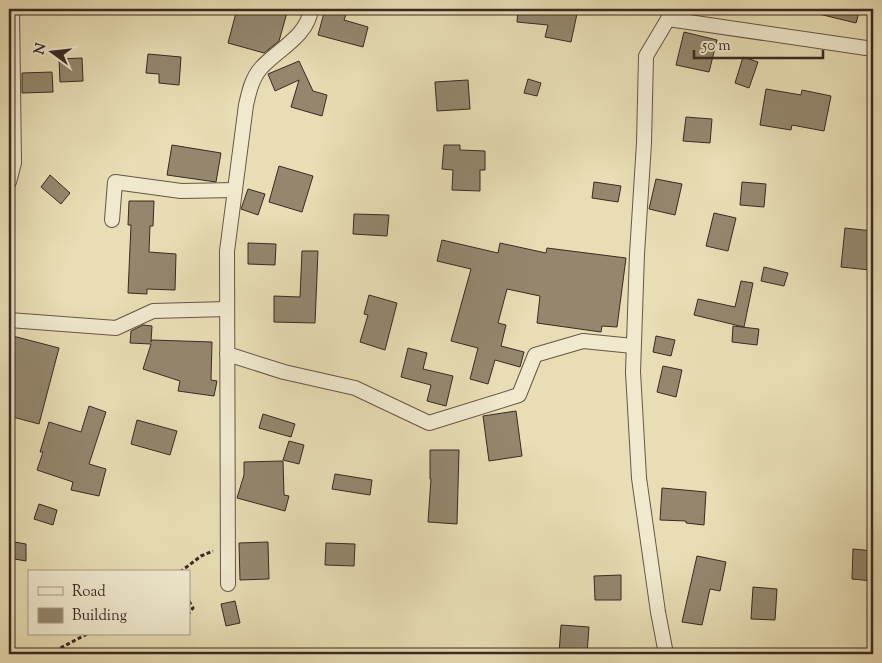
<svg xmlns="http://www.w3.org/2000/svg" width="882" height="663" viewBox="0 0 882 663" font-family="'Sorts Mill Goudy',serif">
	<rect width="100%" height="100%" fill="#e8ddb4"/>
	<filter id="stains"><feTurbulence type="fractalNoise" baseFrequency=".004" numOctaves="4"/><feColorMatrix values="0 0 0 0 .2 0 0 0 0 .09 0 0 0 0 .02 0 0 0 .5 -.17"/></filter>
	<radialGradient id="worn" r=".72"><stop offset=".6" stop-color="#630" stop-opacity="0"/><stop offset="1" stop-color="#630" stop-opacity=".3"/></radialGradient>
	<g fill="#94876e" stroke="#3a2923">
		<path d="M237 9H288L279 41 264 53 228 43Z"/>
		<path d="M325 9H348L344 20 368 27 363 47 318 35Z"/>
		<path d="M518 9H578L571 42 545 37 548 25 517 22Z"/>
		<path d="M820 9H860L856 23 819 14Z"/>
		<path d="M684 32 717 40 709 72 676 65Z"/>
		<path d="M148 54 181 57 179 85 159 83V74L146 73Z"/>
		<path d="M743 57 758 62 749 88 735 83Z"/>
		<path d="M82 58 83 81 60 82 59 59Z"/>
		<path d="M299 61 313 91 327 95 322 116 291 107 299 80 275 91 268 74Z"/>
		<path d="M52 72 53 92 22 93V73Z"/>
		<path d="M528 79 541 83 537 96 524 93Z"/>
		<path d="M468 80 470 109 437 111 435 82Z"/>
		<path d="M766 89 801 95 802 90 831 96 824 131 792 125 791 130 760 125Z"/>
		<path d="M686 117 712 119 710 143 683 141Z"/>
		<path d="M172 145 221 153 216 182 167 175Z"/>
		<path d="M444 145H460V150L485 151V170H480V191L452 190 453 170 442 169Z"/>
		<path d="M279 166 313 176 302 212 269 202Z"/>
		<path d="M50 175 70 193 61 204 41 187Z"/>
		<path d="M656 179 682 184 675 215 649 209Z"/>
		<path d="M594 182 621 186 618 202 592 198Z"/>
		<path d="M742 182 766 184 764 207 740 205Z"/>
		<path d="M248 189 265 194 258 215 241 209Z"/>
		<path d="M129 201H154L153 226H150L149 252 176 254 175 290 147 289V294L128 293 131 225H128Z"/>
		<path d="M714 213 736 218 728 251 706 246Z"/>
		<path d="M354 214 389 215 387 236 353 234Z"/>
		<path d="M845 228 873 231V254L870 270 841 267Z"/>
		<path d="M442 240 498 253 500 243 546 253 547 248 626 258 617 327 602 326 601 332 537 323 540 296 507 289 498 323 506 325 501 346 524 352 520 367 495 360 488 384 470 379 478 348 451 341 471 269 437 261Z"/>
		<path d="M248 243 276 244 275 265 248 264Z"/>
		<path d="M302 251H318L315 323 274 322V296L300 297Z"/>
		<path d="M764 267 788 273 784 286 761 281Z"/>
		<path d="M741 281 753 283 744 327 694 315 698 299 735 307Z"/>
		<path d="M369 295 397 303 385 350 360 342 368 315 364 314Z"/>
		<path d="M143 325 152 326 151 342 152 340 212 342 211 380 217 381 214 396 178 391 180 381 143 369 151 344 130 343 131 331Z"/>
		<path d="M733 326 759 329 757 345 732 342Z"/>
		<path d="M9 335 59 348 39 424 9 416V402L12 388 9 387Z"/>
		<path d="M656 336 675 340 671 356 653 352Z"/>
		<path d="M408 348 427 353 423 369 453 376 446 406 427 401 431 385 401 377Z"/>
		<path d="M663 366 682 370 676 397 657 392Z"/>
		<path d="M89 406 106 412 89 464 106 469 99 496 71 490 73 482 37 470 43 452H40L49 422 81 432Z"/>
		<path d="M516 411 522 456 489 461 483 416Z"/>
		<path d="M263 414 295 424 291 437 259 428Z"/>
		<path d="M137 420 177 431 170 455 131 444Z"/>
		<path d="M289 441 304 445 299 464 283 460Z"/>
		<path d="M430 450H459L457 524 428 522 431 479H430Z"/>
		<path d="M283 461 284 495 289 496 285 511 237 498 244 475V462Z"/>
		<path d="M335 474 372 480 370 495 332 489Z"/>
		<path d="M662 488 706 492 704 525 686 523V521L660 520Z"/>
		<path d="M39 504 57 510 53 525 34 519Z"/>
		<path d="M9 541 26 544V561L9 558Z"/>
		<path d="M268 542 269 579 240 580 239 543Z"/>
		<path d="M326 543 355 544 354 566 325 565Z"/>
		<path d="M853 549 873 551V581L852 579Z"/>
		<path d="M697 556 726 562 720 591 710 589 702 625 682 622Z"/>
		<path d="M621 575V600H595L594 576Z"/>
		<path d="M753 587 777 589 775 620 751 619Z"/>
		<path d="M235 601 240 623 226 626 221 604Z"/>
		<path d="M561 625 589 627 587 654H559Z"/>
	</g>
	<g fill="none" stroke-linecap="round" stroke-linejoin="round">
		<defs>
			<g id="minor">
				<path d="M9 182 14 163 12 9"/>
				<path d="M112 220 115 182 181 191 235 190"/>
				<path d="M9 320 116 328 153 311 227 309"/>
				<path d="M227 354 284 372 355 388 429 423 519 395 535 355 583 341 633 346"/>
				<path d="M228 584 227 251 246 105C249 92 252 78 261 68 277 50 308 36 311 9"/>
				<path d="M666 654 658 612 639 478 633 372 637 254 644 143 646 56 668 19 873 49"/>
			</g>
		</defs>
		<use href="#minor" stroke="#665647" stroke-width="16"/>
		<g stroke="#3a2923" stroke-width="3" stroke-dasharray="4 2.5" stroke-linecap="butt">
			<path d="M180 572 201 556 213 551"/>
			<path d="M189 601 193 608 189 613"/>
			<path d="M49 654 87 634"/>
		</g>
		<use href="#minor" stroke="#f0e9ce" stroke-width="14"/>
	</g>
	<rect width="882" height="663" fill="none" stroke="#e8ddb4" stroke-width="30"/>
	<rect x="10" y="10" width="862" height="643" fill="none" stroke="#3a2923" stroke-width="2.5"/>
	<rect x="15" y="15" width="852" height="633" fill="none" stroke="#3a2923"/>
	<rect x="28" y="570" width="162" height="65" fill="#f0e9ce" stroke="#a79c8a"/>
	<rect x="38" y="587" width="25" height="8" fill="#f0e9ce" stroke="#a79c8a"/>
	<text x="72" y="596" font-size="15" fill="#3a2923">Road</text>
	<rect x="38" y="608" width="25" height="15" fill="#94876e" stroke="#a79c8a"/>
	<text x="72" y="620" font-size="15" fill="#3a2923">Building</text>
	<g transform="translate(52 52) rotate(285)" stroke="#f0e9ce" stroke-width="4" paint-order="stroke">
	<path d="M0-4L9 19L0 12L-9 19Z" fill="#3a2923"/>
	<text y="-8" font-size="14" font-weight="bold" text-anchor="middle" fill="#3a2923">N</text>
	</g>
	<path d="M694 50v8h129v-8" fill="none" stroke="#3a2923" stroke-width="2.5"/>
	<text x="702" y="50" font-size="15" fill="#3a2923" stroke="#f0e9ce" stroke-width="4" paint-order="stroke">50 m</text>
	<rect width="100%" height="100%" filter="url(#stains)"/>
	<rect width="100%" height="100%" fill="url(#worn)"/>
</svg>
